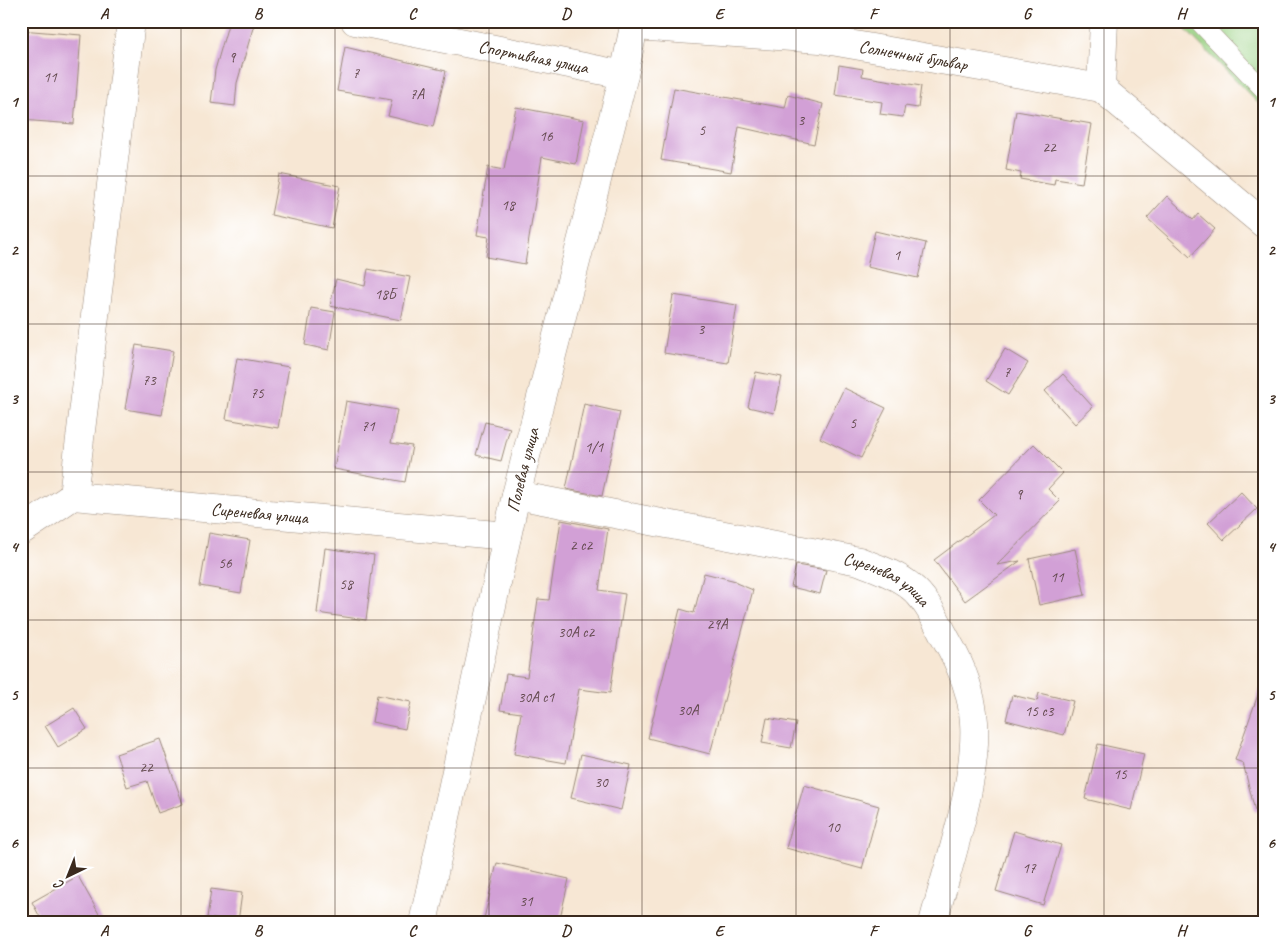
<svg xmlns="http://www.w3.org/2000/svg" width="1285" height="944" viewBox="0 0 1285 944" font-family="Caveat,sans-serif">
	<rect width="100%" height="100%" fill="#fff"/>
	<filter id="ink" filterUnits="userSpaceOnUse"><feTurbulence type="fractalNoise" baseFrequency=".02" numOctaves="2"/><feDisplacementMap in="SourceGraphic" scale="10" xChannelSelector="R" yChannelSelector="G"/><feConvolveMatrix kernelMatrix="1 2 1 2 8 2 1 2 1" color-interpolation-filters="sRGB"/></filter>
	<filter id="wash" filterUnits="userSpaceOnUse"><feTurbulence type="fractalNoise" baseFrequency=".0096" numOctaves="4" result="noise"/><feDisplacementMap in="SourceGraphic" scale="20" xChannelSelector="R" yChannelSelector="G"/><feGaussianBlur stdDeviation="1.12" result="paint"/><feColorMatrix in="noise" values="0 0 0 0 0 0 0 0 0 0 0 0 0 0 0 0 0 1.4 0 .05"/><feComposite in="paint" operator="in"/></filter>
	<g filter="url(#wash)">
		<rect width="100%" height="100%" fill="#f7e7d4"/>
		<path fill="#9cd386" stroke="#6c7e52" d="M1177 21H1264V109Z"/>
		<g id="blocks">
			<g fill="#d2a0d6">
				<path d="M229 21H255L237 83 235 106 211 103 215 70Z"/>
				<path d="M21 30 81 35 74 124 21 120Z"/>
				<path d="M345 47 446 71 433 127 388 116 392 100 337 91Z"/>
				<path d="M839 65 863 69 862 76 921 86 918 108 905 106 903 117 880 114 882 102 835 95Z"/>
				<path d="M674 88 785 108 788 95 823 104 814 144 739 127 731 172 661 160Z"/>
				<path d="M516 107 584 120 576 164 542 157 525 264 486 257 489 237 477 235 488 167 504 170Z"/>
				<path d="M1016 111 1092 124 1082 183 1055 179 1054 185 1020 179 1021 173 1006 170Z"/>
				<path d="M279 174 340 186 332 228 271 215Z"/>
				<path d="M1167 196 1193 220 1198 214 1215 229 1190 257 1147 218Z"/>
				<path d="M875 231 926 243 918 278 867 267Z"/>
				<path d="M368 269 410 277 401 320 330 306 336 279 365 286Z"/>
				<path d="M673 295 737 305 728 363 664 353Z"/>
				<path d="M311 308 335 312 329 350 305 345Z"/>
				<path d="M136 345 173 351 162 415 125 409Z"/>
				<path d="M1005 349 1028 363 1008 395 986 381Z"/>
				<path d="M237 358 289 367 278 428 226 419Z"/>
				<path d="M756 372 782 377 774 413 748 407Z"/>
				<path d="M1063 374 1093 407 1075 424 1045 391Z"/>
				<path d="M844 388 886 408 861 458 820 438Z"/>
				<path d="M346 401 397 410 391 443 412 446 405 482 334 469Z"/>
				<path d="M584 404 620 412 602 496 566 489Z"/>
				<path d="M485 422 510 428 501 461 476 455Z"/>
				<path d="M1034 444 1063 473 1048 489 1060 501 997 565 1020 561 965 601 934 560 994 515 979 500Z"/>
				<path d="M1241 492 1257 509 1224 540 1208 523Z"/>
				<path d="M561 520 608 529 599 590 625 594 610 693 579 689 566 763 514 754 521 713 500 710 506 674 527 677 538 599 549 600Z"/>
				<path d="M209 533 250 540 241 593 200 586Z"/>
				<path d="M325 548 374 555 366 620 317 613Z"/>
				<path d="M1075 549 1085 595 1039 605 1029 559Z"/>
				<path d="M796 565 826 570 820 594 791 587Z"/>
				<path d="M704 573 736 581V583L753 590 710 754 648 738 680 609 694 613Z"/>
				<path d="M1260 689H1264V810L1255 811 1243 763 1235 760Z"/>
				<path d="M1039 693 1073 701 1064 735 1006 720 1012 695 1037 701Z"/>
				<path d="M377 695 411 702 405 729 372 722Z"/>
				<path d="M74 708 87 729 58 747 45 726Z"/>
				<path d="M767 718 796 723 791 748 762 743Z"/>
				<path d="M160 739 183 804 158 813 147 781 127 787 116 754Z"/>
				<path d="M1098 744 1144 754 1131 810 1085 799Z"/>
				<path d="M581 754 631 765 621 810 571 798Z"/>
				<path d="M804 785 879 806 862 869 786 848Z"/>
				<path d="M1014 831 1061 845 1043 905 996 891Z"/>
				<path d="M497 863 569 879 559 923H483Z"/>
				<path d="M78 876 104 923H43L32 902Z"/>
				<path d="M211 889 242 893 238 922 207 918Z"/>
			</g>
		</g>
	</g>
	<g filter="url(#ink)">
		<use href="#blocks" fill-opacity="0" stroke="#998879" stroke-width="1"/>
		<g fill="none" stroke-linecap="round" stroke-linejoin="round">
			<defs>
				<path id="service" d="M1198 21 1264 90"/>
				<g id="minor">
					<path id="s1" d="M355 21 624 75"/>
					<path id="s2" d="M635 26 820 39 1101 88 1264 224"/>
					<path d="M1101 88 1104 21"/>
					<path id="s3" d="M516 495 859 561C876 568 896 574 910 586 927 599 936 621 946 639 961 665 972 692 974 722 978 780 948 865 933 923"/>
					<path d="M73 496 131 21"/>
					<path id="s4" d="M21 531 73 496 507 536"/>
					<path id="s5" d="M423 923 516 495 624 75 635 21"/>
				</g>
			</defs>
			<use href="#service" stroke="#998879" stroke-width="19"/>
			<use href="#minor" stroke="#998879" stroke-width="29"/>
			<use href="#service" stroke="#fff" stroke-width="18"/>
			<use href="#minor" stroke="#fff" stroke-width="28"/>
		</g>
	</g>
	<path fill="none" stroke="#3b2a1e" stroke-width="1" stroke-opacity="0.55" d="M181 21V923M335 21V923M489 21V923M642 21V923M796 21V923M950 21V923M1104 21V923M21 176H1264M21 324H1264M21 472H1264M21 620H1264M21 768H1264"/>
	<g text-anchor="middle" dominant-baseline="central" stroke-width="4" stroke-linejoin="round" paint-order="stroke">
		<g font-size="15" fill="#61484c">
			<text x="232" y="57">9</text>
			<text x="356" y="73">7</text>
			<text x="50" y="77">11</text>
			<text x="417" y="94">7А</text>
			<text x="801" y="120">3</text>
			<text x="702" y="130">5</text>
			<text x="546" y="136">16</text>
			<text x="1049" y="147">22</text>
			<text x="508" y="205">18</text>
			<text x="897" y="255">1</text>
			<text x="385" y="294">18Б</text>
			<text x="701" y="329">3</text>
			<text x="1007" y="372">7</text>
			<text x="149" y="380">73</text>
			<text x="257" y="393">75</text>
			<text x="853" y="423">5</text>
			<text x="368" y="426">71</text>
			<text x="594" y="447">1/1</text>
			<text x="1019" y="494">9</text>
			<text x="581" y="545">2 с2</text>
			<text x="225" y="563">56</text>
			<text x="1057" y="577">11</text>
			<text x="346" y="584">58</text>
			<text x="717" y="624">29А</text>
			<text x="576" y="632">30А с2</text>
			<text x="536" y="697">30А с1</text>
			<text x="688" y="710">30А</text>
			<text x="1039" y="711">15 с3</text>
			<text x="146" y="767">22</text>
			<text x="1120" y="774">15</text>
			<text x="601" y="782">30</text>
			<text x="833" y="827">10</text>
			<text x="1029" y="868">17</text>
			<text x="526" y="901">31</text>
		</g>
		<g font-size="18" fill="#3b2a1e" stroke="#fff">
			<text stroke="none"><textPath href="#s2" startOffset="280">Солнечный бульвар</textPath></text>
			<text stroke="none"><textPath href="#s1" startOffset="182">Спортивная улица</textPath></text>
			<text stroke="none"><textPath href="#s5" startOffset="464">Полевая улица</textPath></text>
			<text stroke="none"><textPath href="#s4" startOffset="250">Сиреневая улица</textPath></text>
			<text stroke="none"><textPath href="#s3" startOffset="382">Сиреневая улица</textPath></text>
		</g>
	</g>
	<rect width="1285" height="944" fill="none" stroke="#fff" stroke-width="55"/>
	<g transform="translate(68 876) rotate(223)" stroke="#ffffff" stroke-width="4" paint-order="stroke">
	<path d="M0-4L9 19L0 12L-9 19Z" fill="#3b2a1e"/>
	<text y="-8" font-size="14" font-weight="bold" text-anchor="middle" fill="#3b2a1e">С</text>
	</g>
	<rect x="28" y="28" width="1230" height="888" fill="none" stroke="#3b2a1e" stroke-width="2"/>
	<g font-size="16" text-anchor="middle" font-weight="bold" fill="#3b2a1e">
		<text x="104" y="19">A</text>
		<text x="258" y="19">B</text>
		<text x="412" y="19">C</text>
		<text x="566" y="19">D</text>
		<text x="719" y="19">E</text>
		<text x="873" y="19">F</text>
		<text x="1027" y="19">G</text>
		<text x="1181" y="19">H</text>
		<text x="14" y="107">1</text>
		<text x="1271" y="107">1</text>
		<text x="14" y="255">2</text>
		<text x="1271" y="255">2</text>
		<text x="14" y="404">3</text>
		<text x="1271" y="404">3</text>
		<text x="14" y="552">4</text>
		<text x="1271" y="552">4</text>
		<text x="14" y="700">5</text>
		<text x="1271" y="700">5</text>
		<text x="14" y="848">6</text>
		<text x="1271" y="848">6</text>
		<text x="104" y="936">A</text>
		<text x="258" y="936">B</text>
		<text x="412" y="936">C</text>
		<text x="566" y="936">D</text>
		<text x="719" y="936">E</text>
		<text x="873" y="936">F</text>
		<text x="1027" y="936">G</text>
		<text x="1181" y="936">H</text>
	</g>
</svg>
